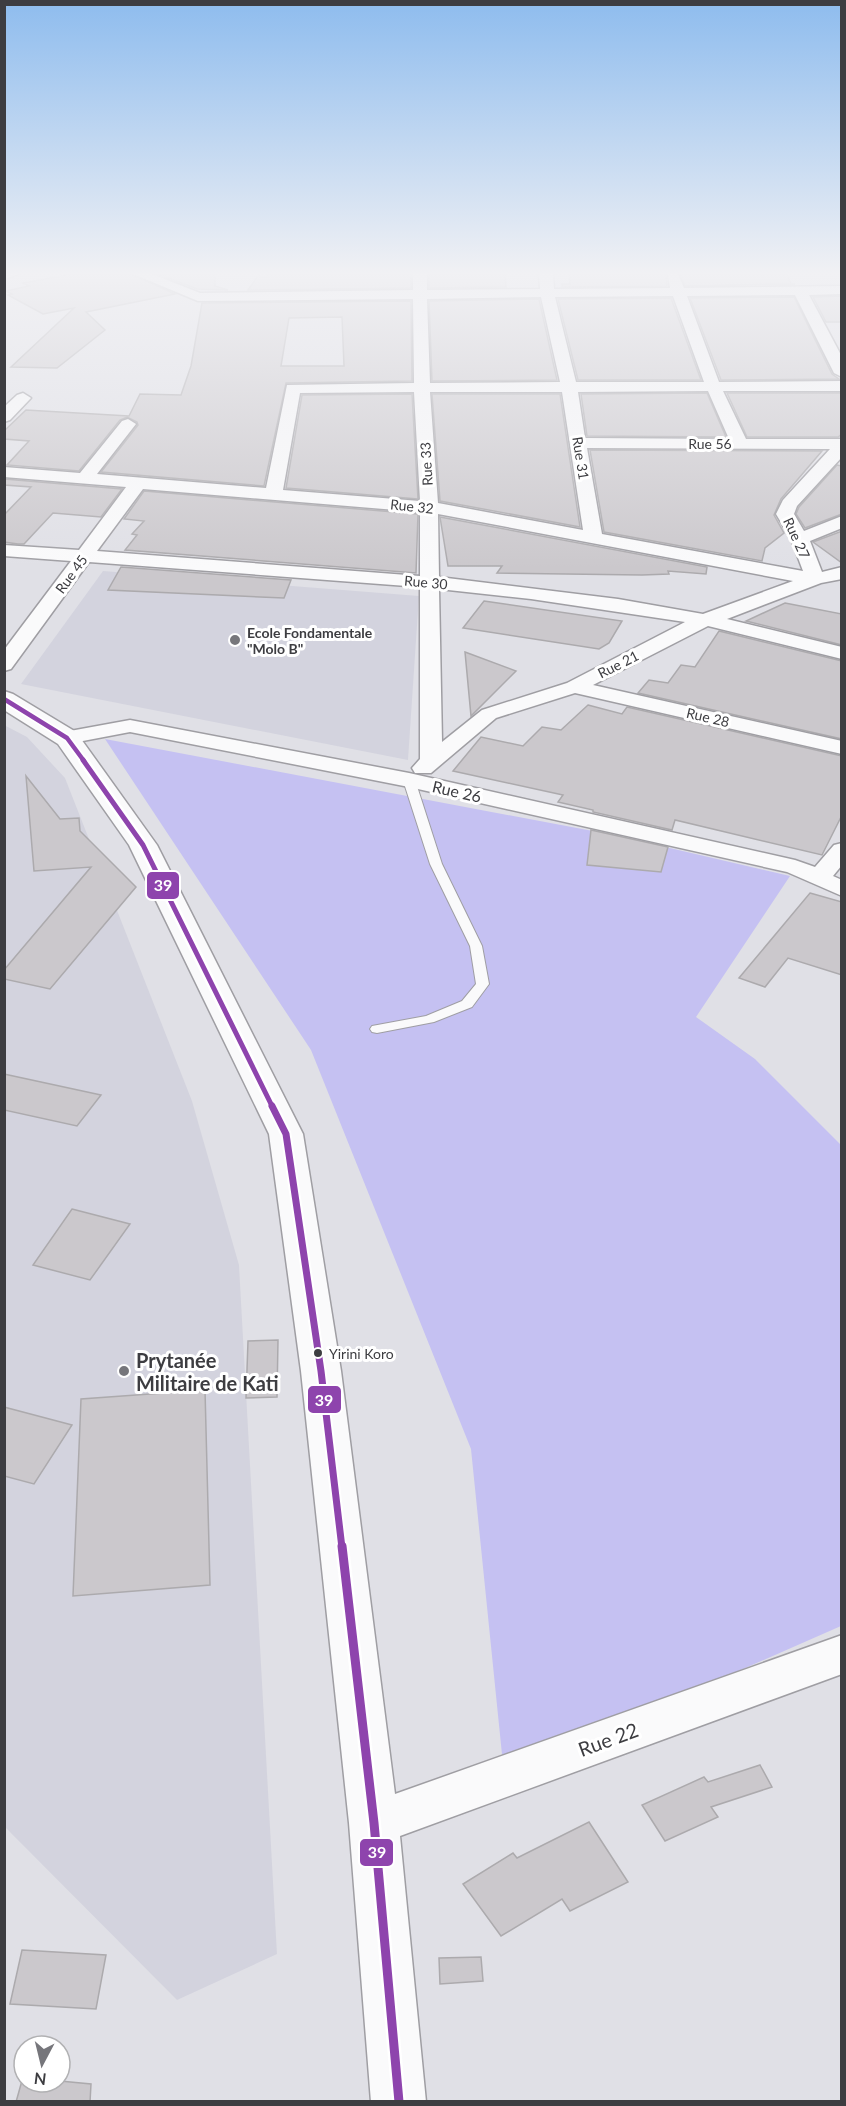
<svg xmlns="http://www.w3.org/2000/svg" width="846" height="2106" viewBox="0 0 846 2106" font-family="Lato,sans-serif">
	<rect width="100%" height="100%" fill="#e0e0e6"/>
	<g fill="#d3d3de">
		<path d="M103 571 419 596 408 760 21 684Z"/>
		<path d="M4 725 27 737 65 778 192 1101 239 1265 277 1954 177 2000 5 1827Z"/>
	</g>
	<path fill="#c5c1f2" d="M105 739 614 835 790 876 696 1017 755 1059 841 1145V1626L504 1774 471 1449 311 1050Z"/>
	<g fill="#cbc8cc" stroke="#acaaad" stroke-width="1.5" fill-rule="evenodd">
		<path d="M72 274H131L175 294 86 312 105 330 57 368 11 367 74 308 43 314 8 295 12 294 6 291 29 286 23 283Z"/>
		<path d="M158 274H215V286L228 290 197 289Z"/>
		<path d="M268 274H411V288L248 290 258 276 266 277Z"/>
		<path d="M429 274H505L506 287 429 288Z"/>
		<path d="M569 274H666L667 286 562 287V284H570Z"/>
		<path d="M680 274H787L791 284H795L685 286Z"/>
		<path d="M842 296V322H826L813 297Z"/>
		<path d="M794 297 832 374 839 379 721 380 690 298Z"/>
		<path d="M671 298 701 380H578L558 299Z"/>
		<path d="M539 299 557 380 432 381 429 301Z"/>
		<path d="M411 301 412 381 286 383 264 486 101 472 138 425 137 422 127 417 120 420 79 471 7 465 29 441 4 439V431L26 410 129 416 140 394 181 395 191 366 202 303ZM342 317 344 366H281L289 318Z"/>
		<path d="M707 393 726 437 587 436 581 394Z"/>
		<path d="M727 393H842V434L838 437H747Z"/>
		<path d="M412 394 418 499 286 488 302 395Z"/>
		<path d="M432 394H560L580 527 440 501Z"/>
		<path d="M590 450 822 451 781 499 774 515 784 533 765 548 762 561 604 532Z"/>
		<path d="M837 465 842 466V514L805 528 796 514 799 507Z"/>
		<path d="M4 479 122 489 101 517 53 513 24 544H18L4 542V515L31 487 4 485Z"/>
		<path d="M144 491 418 514 416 573 125 550 137 535 132 534 144 521 124 519Z"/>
		<path d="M440 517 707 567 706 574 668 571 669 574 642 575 497 573 502 566H448Z"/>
		<path d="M842 531V563L813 542Z"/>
		<path d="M121 567 291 580 284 598 108 590Z"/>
		<path d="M484 601 622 621 609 643 599 649 463 628Z"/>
		<path d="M785 603 842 614V645L746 621Z"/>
		<path d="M719 631 842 661V739L638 693 649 680 668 683 681 665 695 667Z"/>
		<path d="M465 652 516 671 471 716Z"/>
		<path d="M588 705 622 714 627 707 842 756V815L822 855 675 820 672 830 593 812V810L558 802 563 795 453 771 481 737 523 746 542 727 561 730Z"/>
		<path d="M26 776 60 819 79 818 80 831 136 887 50 989 4 979V970L91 867 34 871Z"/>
		<path d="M591 830 668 847 661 872 587 865Z"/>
		<path d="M810 893 842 902V975L788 958 765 987 739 978Z"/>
		<path d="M4 1074 101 1095 77 1126 4 1110Z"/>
		<path d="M72 1209 130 1224 90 1280 33 1265Z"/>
		<path d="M278 1340 277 1397 246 1398 248 1341Z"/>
		<path d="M205 1390 210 1585 73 1596 81 1399Z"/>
		<path d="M4 1407 72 1425 34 1484 4 1476Z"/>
		<path d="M760 1765 772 1787 711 1807 718 1817 665 1841 642 1805 704 1777 708 1782Z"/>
		<path d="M589 1822 628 1882 570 1911 562 1899 501 1936 463 1884 513 1853 517 1858Z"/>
		<path d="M22 1950 106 1955 96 2009 10 2004Z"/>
		<path d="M481 1957 483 1981 440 1984 439 1958Z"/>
		<path d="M23 2077 24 2082 60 2081 91 2084 90 2102H16Z"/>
	</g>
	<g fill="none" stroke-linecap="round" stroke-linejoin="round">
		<defs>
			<path id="lane" d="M409 777 415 780 442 864 482 946 489 984 472 1007 434 1022 377 1033 372 1032 370 1029 372 1026 426 1016 462 1001 476 984 470 946 430 864 403 780Z"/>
			<g id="street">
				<path d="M4 274H19L4 279Z"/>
				<path d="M133 274H152L200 293 413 290V274H427V290L540 289 539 274H553L554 289 670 288 668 274H678L684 288 842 286V294L809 295 842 357V377L834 373 795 295 687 296 719 382 842 381V391H723L746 439H842V457L797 506 794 514 804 531 842 516V528L810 541 822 572 842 567V579L821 583 727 619 842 647V659L708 626 593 685 842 741V754L575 693 496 718 431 773H415L412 768 420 759V587L89 562 11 669 4 671V650L71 561 4 556V545L79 550 126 487 4 477V467L80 473 122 421 128 419 136 424 97 474 266 488 287 385 414 383 413 299 198 301ZM673 296 704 382H576L555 297ZM541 297 560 382 430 383 427 299ZM708 391 729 439 585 438 578 392ZM414 392 420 501 283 490 300 393ZM430 392H562L583 530 438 503ZM587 448 830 449 783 500 776 514 791 539 803 571 602 534ZM143 489 420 512V576L97 551ZM438 514 793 581 703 614 618 599 439 577ZM439 589 531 599 685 622 567 683 482 710 442 742Z"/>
				<path d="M23 393 31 398 10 420 4 422V407L17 395Z"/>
				<path d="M130 720 409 773 795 860 815 867 834 845 842 843V865L833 876 842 880V896L787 872 409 787 130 732 67 744 59 743 56 738 59 733Z"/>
			</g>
			<path id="secondary" d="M4 691 13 694 76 732 157 845 303 1134 341 1371 395 1794 842 1635V1674L400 1836 426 2102H371L349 1823 301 1371 269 1134 129 845 58 744 4 710Z"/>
		</defs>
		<use href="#lane" stroke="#9f9ea3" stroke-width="2"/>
		<use href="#street" stroke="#9f9ea3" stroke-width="3"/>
		<use href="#secondary" stroke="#9f9ea3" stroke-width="3"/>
		<use href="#lane" fill="#fafafb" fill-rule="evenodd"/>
		<use href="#street" fill="#fafafb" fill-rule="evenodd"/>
		<use href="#secondary" fill="#fafafb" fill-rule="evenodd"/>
		<defs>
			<path id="bus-1-far3" d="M4 699 67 738 84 761"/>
			<path id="bus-1-far2" d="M83 760 143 845 273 1108"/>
			<path id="bus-1-far1" d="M272 1106 286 1134 321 1371 342 1548"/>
			<path id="bus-1" d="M342 1546 374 1823 399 2102"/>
		</defs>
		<use href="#bus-1-far3" stroke="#fff" stroke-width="8"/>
		<use href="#bus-1-far2" stroke="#fff" stroke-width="10"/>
		<use href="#bus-1-far1" stroke="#fff" stroke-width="11"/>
		<use href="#bus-1" stroke="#fff" stroke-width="14"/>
		<use href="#bus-1-far3" stroke="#8e44ad" stroke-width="4.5"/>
		<use href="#bus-1-far2" stroke="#8e44ad" stroke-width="5"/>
		<use href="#bus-1-far1" stroke="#8e44ad" stroke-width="7"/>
		<use href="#bus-1" stroke="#8e44ad" stroke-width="9"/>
	</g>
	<linearGradient id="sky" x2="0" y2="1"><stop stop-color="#8ebcee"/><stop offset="0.48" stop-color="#f1f1f4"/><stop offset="1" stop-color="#f1f1f4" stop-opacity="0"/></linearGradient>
	<rect width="846" height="569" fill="url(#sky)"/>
	<g fill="#76767b" stroke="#fff" stroke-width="2">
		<circle cx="235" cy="640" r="6"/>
		<circle cx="124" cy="1371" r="6"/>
	</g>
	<circle fill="#3d3d41" stroke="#fff" stroke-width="2" cx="318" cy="1353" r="5"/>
	<g text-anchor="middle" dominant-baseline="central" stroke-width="6" stroke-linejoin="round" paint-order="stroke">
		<g font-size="14" fill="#3d3d41" stroke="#fff">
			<text x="710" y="443">Rue 56</text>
			<text transform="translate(581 458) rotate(81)">Rue 31</text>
			<text transform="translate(426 464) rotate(-93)">Rue 33</text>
			<text transform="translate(412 506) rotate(6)">Rue 32</text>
			<text transform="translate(797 538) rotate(65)">Rue 27</text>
			<text transform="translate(71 574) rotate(-54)">Rue 45</text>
			<text transform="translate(426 582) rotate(5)">Rue 30</text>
			<text transform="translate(618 664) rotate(-27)">Rue 21</text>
			<text transform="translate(708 717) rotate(13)">Rue 28</text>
		</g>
		<g font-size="14" font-weight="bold" fill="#3d3d41" stroke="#fff" text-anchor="start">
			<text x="247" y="632">Ecole Fondamentale<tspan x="247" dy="16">"Molo B"</tspan></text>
		</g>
		<g font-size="14" fill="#3d3d41" stroke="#fff" text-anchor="start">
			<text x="329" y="1353">Yirini Koro</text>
		</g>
		<g font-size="16" fill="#3d3d41" stroke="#fff">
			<text transform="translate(457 791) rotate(13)">Rue 26</text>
		</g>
		<g font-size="20" font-weight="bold" fill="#3d3d41" stroke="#fff" text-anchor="start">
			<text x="136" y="1360">Prytanée<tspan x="136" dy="23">Militaire de Kati</tspan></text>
		</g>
		<g font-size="20" fill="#3d3d41" stroke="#fff">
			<text transform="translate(608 1739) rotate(-20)">Rue 22</text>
		</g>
	</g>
	<g stroke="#fff" stroke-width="2">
		<rect x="146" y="871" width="34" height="29" rx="6" fill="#8e44ad"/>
		<rect x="307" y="1385" width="35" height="29" rx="6" fill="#8e44ad"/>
		<rect x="359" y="1838" width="35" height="29" rx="6" fill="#8e44ad"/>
	</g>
	<g font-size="16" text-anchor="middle" font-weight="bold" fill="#fff">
		<text x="163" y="891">39</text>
		<text x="324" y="1406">39</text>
		<text x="377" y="1858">39</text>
	</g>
	<rect width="846" height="2106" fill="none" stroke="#3d3d41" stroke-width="12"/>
	<g transform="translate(42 2064) rotate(187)"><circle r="28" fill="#ffffff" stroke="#b1b1b3" stroke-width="1.5"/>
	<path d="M0-4.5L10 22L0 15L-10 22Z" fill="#76767b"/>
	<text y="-9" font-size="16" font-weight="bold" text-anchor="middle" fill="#3d3d41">N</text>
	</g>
</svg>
